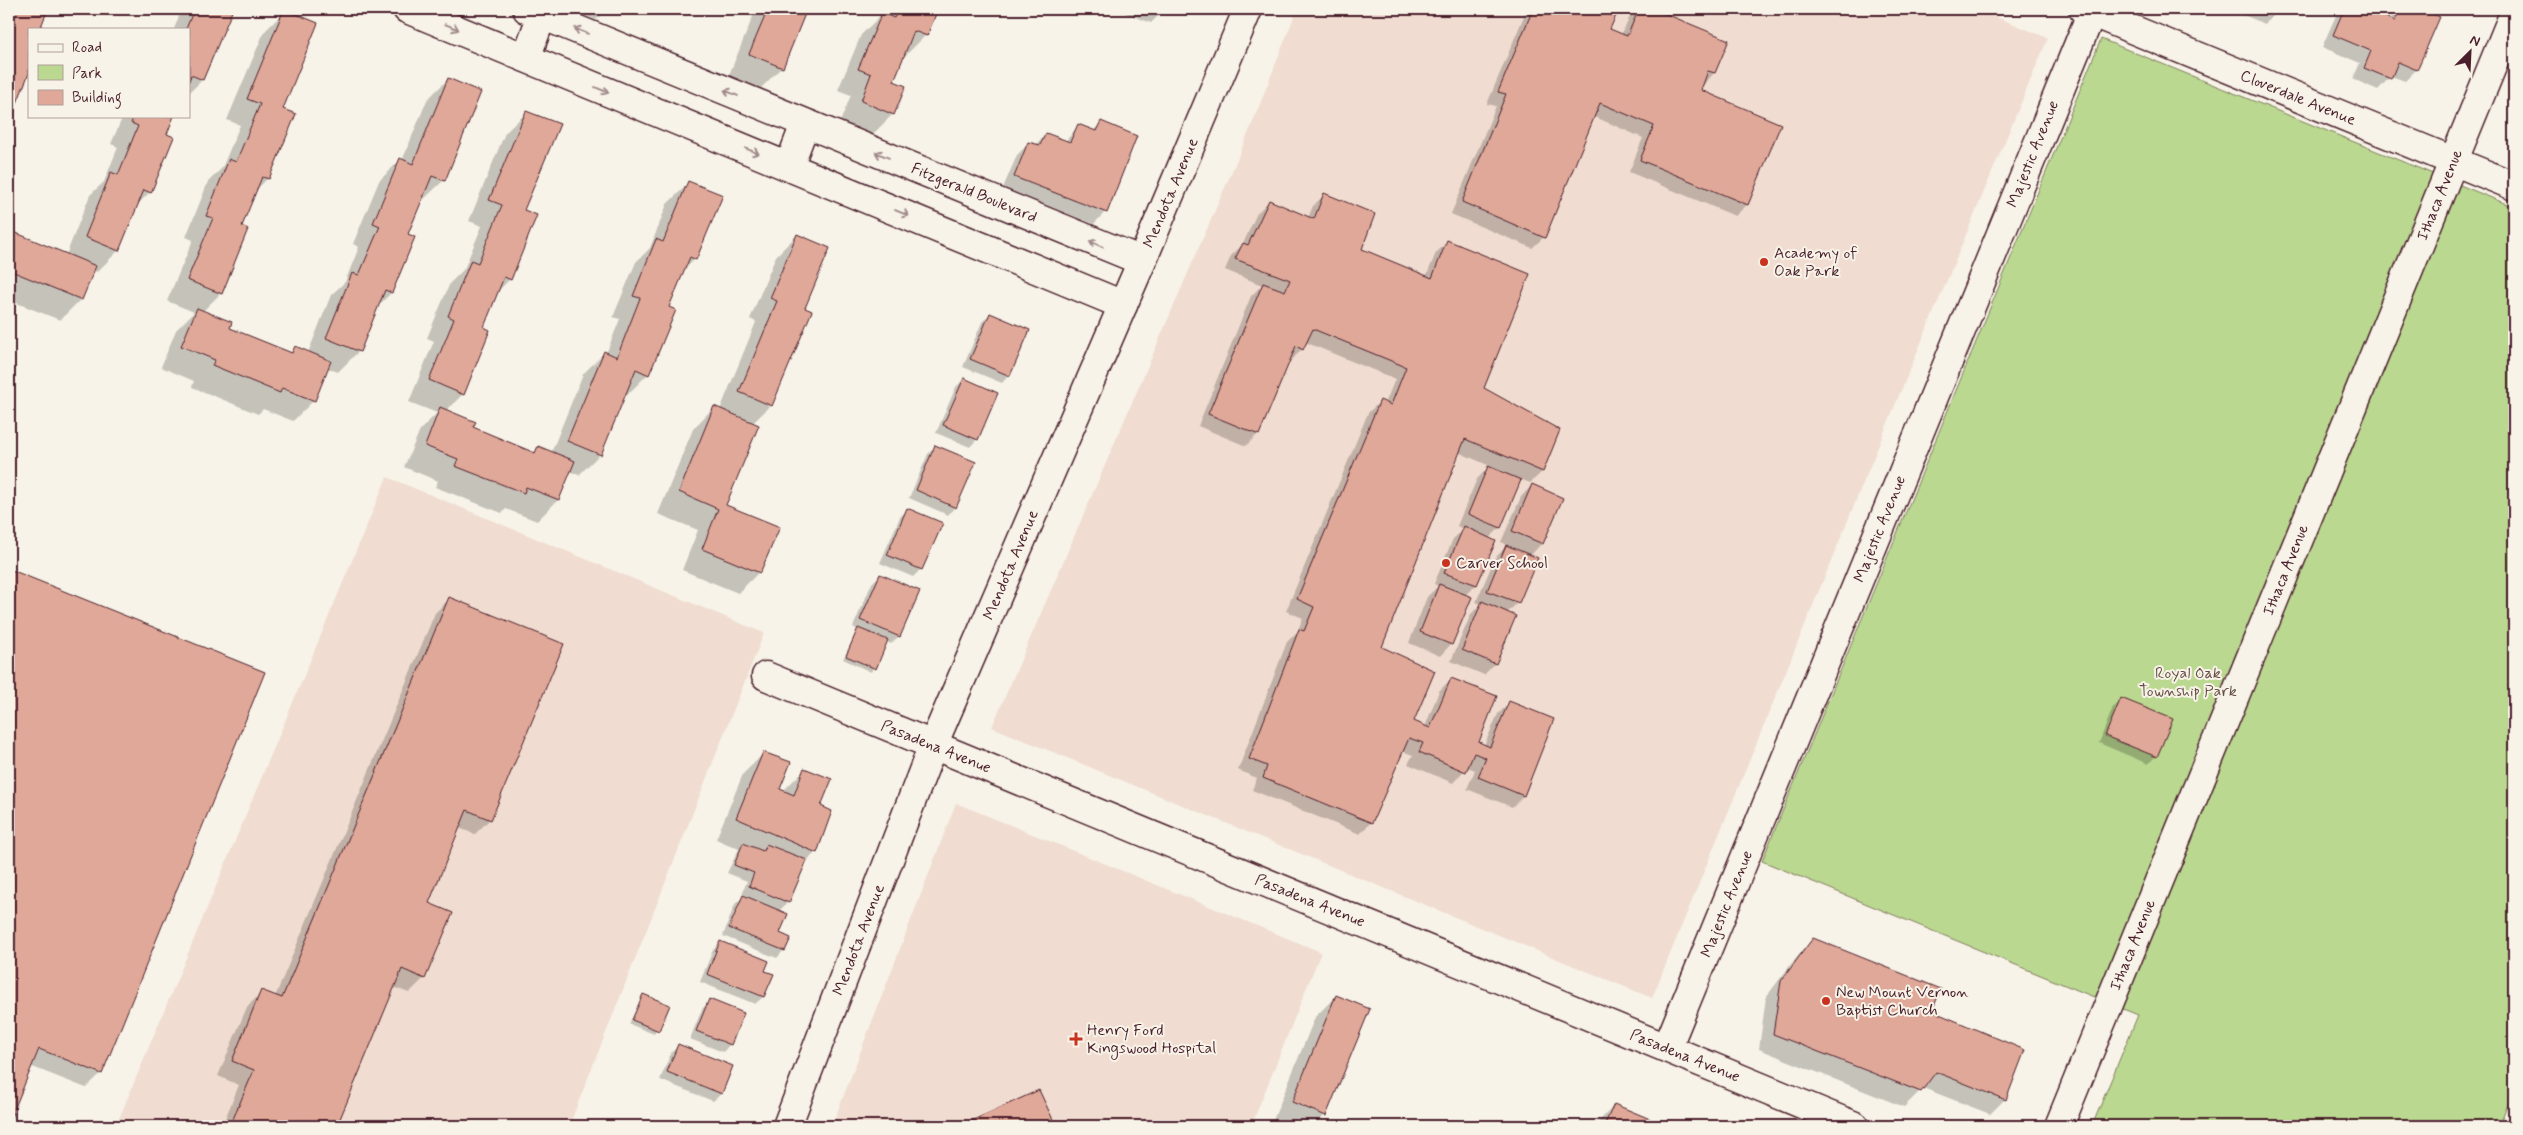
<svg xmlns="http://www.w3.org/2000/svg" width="2523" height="1135" viewBox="0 0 2523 1135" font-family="Mynerve,sans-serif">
	<rect width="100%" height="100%" fill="#f7f3e8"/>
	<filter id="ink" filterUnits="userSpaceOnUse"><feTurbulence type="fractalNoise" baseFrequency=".02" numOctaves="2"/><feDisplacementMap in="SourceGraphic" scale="10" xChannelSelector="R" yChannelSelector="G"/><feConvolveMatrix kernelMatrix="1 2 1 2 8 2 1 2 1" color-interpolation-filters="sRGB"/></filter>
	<g filter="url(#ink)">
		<g fill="#f0dcd0">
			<path d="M1297 9H1976L2048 38 1898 398 1652 998 992 727 1251 127Z"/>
			<path d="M387 477 764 633 569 1126H116Z"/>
			<path d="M956 803 1321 952 1251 1126H832Z"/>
		</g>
		<path fill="#bad890" stroke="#827c5e" d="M2101 39 2514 207V1088L2499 1126H2092L2138 1015 1762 861Z"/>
		<g fill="#0003">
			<path d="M9 9H47L39 29H29V70L9 119Z"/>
			<path d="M182 9H231L202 80 189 93V29H174Z"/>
			<path d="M570 9H607L596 20Z"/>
			<path d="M756 9H806L782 67 761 88 729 75Z"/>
			<path d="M887 9H937L926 35 905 56 903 55 893 81V114L872 135 840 122 851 95 838 90 861 35 882 14 884 15Z"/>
			<path d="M1121 9H1165L1151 23 1120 11Z"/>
			<path d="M1527 9H1618L1609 30 1621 35 1630 16 1637 9H1651L1727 40 1714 73 1699 90 1780 125 1747 205 1735 216 1629 172 1643 138 1593 116 1544 237 1532 248 1451 214 1496 106 1487 104Z"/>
			<path d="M2229 9H2278L2265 24Z"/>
			<path d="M2341 9H2365L2390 20 2397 9H2419L2439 17 2416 70 2405 81 2391 76 2378 90 2353 79 2360 63 2322 47 2337 13Z"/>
			<path d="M285 11 281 109 268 178 255 191 240 227 221 293 203 311 228 328 290 353 295 347 308 353 331 295 345 282 359 247 353 244 379 181 400 160 402 161 427 100 448 79 444 180 422 201H421L407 235 391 293 377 307 359 351 338 372 327 368 314 400 293 421 263 409 258 414 192 387 194 381 161 367 176 330 194 312 167 301 193 240 186 237 208 182 222 168 240 125 227 120 264 32Z"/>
			<path d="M527 112 523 211 536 216 509 280 497 292 482 328 463 394 446 411 472 428 533 453 539 448 551 453 583 374 604 353 606 354 620 319 613 317 636 262 650 248 667 204 689 183 695 259 682 272 667 307 648 374 627 395 624 394 600 454 579 475 569 471 558 500 537 521 506 509 502 513 435 487 438 481 404 467 420 430 437 413 409 402 434 341 427 338 450 283 464 269 482 226 469 221 505 133Z"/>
			<path d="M123 116H173L165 134 150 192 136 206 118 251 97 272 93 270 81 299 60 320 9 300V232L66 255 90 195 104 182 118 147 111 144Z"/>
			<path d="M1101 123 1105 212 1094 224 1003 188 1017 155 1029 143 1035 145 1046 134 1065 142 1078 126 1093 131Z"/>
			<path d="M1324 195 1360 250 1426 277 1436 253 1447 242 1482 389 1558 431 1542 472 1530 483 1520 479 1500 528 1488 539 1494 541 1476 585 1465 595 1451 644 1440 656 1409 643 1427 597 1438 586 1434 584 1453 539 1463 529 1457 526 1477 479 1490 466 1458 452 1381 648 1413 722 1425 727 1439 691 1451 679 1477 742 1484 746 1498 714 1510 703 1523 796 1512 807 1467 789 1475 770 1467 767 1453 783 1408 764 1413 755 1402 751 1371 822 1360 834 1252 790 1257 778 1238 770 1287 642 1297 632 1303 618 1286 611 1368 413 1380 401 1385 404 1395 379 1305 342 1302 349 1291 361 1289 360 1258 434 1246 446 1198 426 1251 296 1262 285 1225 270 1231 256 1243 244 1257 213 1269 201 1308 218 1313 206Z"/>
			<path d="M797 235 803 309 771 405 753 423 724 505 759 572 738 593 682 570 698 530 658 514 693 429 714 407 720 410 756 322 750 319 776 256Z"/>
			<path d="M990 314 1009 375 1002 383 963 367 982 322Z"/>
			<path d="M964 379 977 439 970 447 936 433 956 387Z"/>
			<path d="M936 446 955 507 948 515 909 498 928 454Z"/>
			<path d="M1532 485 1542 543 1530 556 1518 602 1506 614 1495 663 1484 675 1451 661 1471 614 1481 604 1476 602 1495 558 1508 545 1501 542 1521 497Z"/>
			<path d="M908 509 921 569 913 577 880 563 900 517Z"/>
			<path d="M9 570 263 673 101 1073 86 1088 30 1066 9 1119Z"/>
			<path d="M880 575 899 636 891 644 886 641 871 672 843 659 858 630 853 627 872 583Z"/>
			<path d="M450 598 490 819 475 834 459 828 427 903 424 978 409 993 393 987 336 1126H222L239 1085 218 1076 247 1007 262 992 275 997 435 613Z"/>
			<path d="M2121 700 2156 756 2148 764 2099 743 2113 707Z"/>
			<path d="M764 753 778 789 783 791 805 769 820 806 816 852 804 864 788 902 779 911 778 934 784 950 777 958 723 936 735 904 745 895 742 894 747 881 727 873 739 849 716 839 743 774Z"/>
			<path d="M1813 939 1931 1011 2005 1099 1990 1114 1923 1088 1904 1107 1759 1049 1766 997 1798 955Z"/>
			<path d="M721 942 772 975 763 997 755 1004 700 982 713 950Z"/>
			<path d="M643 995 668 1006 654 1034 629 1024Z"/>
			<path d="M1336 996 1325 1115 1314 1126H1280L1272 1123 1315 1017Z"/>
			<path d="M710 1001 730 1044 723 1052 690 1039 702 1009Z"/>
			<path d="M679 1045 731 1067 721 1094 713 1101 660 1080 671 1053Z"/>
			<path d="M1038 1091 1055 1126H963Z"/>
			<path d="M1614 1106 1663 1126H1594Z"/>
		</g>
		<g fill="#e0a898" stroke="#4a1f2b">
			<path d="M9 9H48L40 29H29V73L9 123Z"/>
			<path d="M194 9H233L203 80 191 75 189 81V29H186Z"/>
			<path d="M284 9 318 23 283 109 296 114 269 179 262 177 242 226 248 229 222 294 187 280 213 218 206 216 229 159 236 162 260 104 247 99Z"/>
			<path d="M768 9H807L783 68 749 54Z"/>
			<path d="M898 9H938L927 36 914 31 894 81 906 86 894 115 861 101 871 74 858 69 882 13 894 18Z"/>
			<path d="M1533 9H1619L1610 29 1627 36 1639 9H1654L1729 40 1715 73 1708 71 1701 90 1781 124 1748 205 1640 160 1654 126 1600 103 1545 238 1462 202 1506 94 1498 92Z"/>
			<path d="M2344 9H2368L2395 21 2400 9H2422L2440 17 2417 70 2398 62 2391 79 2364 68 2371 51 2333 35Z"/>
			<path d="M448 78 481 92 445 181 432 176 408 234 415 237 392 293 385 290 360 352 326 338 352 273 359 275 380 226 373 223 400 158 413 164Z"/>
			<path d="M526 111 560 124 524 210 537 215 511 280 504 277 484 327 490 330 464 395 429 380 454 319 448 316 471 260 478 263 502 205 489 200Z"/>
			<path d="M134 116H174L167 134 174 137 151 193 144 190 119 251 85 237 111 172 118 175 138 126 131 123Z"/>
			<path d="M1101 121 1137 136 1107 213 1014 177 1028 142 1040 145 1046 133 1070 142 1078 124 1096 131Z"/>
			<path d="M688 181 723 195 696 260 690 257 669 307 676 310 649 375 636 369 601 455 567 441 604 351 617 357 640 298 633 296 656 239 663 242Z"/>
			<path d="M1324 193 1375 214 1362 249 1432 278 1447 240 1530 274 1484 388 1560 430 1543 472 1465 439 1382 647 1435 671 1414 721 1430 728 1451 678 1497 696 1479 742 1490 747 1509 701 1554 719 1524 796 1478 777 1486 758 1474 753 1466 772 1419 752 1423 743 1409 738 1372 823 1263 778 1267 766 1249 759 1299 629 1304 631 1314 607 1297 599 1380 400 1391 405 1406 367 1313 329 1303 350 1296 346 1259 435 1208 414 1263 283 1285 291 1290 280 1235 259 1243 243 1248 245 1269 200 1314 219Z"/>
			<path d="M9 230 96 266 82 300 9 270Z"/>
			<path d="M797 234 830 248 805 308 812 311 772 406 739 392 777 301 770 298Z"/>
			<path d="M197 308 232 322 230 328 292 353 295 346 331 361 315 401 282 388 280 393 212 365 215 360 181 346Z"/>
			<path d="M990 313 1030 330 1010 376 970 359Z"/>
			<path d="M964 378 998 393 978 440 943 425Z"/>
			<path d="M714 406 759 425 726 505 780 527 760 573 702 549 718 509 679 492Z"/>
			<path d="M440 407 476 422 473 427 535 453 538 446 575 461 559 500 526 487 524 493 455 466 458 459 425 446Z"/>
			<path d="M935 445 976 462 956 508 916 490Z"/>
			<path d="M1488 466 1521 480 1501 528 1468 514Z"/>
			<path d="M1532 484 1563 498 1543 544 1512 531Z"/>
			<path d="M907 508 943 523 922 570 887 555Z"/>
			<path d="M1464 526 1496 541 1477 585 1444 573Z"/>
			<path d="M1506 545 1538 558 1519 603 1487 591Z"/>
			<path d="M9 569 265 672 102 1074 39 1049 9 1122Z"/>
			<path d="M880 574 920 591 900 637 860 620Z"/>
			<path d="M1439 584 1472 597 1452 645 1420 632Z"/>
			<path d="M449 597 564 644 491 820 467 810 429 903 453 913 425 979 402 969 337 1126H230L254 1070 232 1061 261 990 282 998Z"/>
			<path d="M1482 601 1516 616 1496 664 1462 650Z"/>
			<path d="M858 628 888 640 876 669 846 656Z"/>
			<path d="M2121 698 2173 719 2157 757 2105 736Z"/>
			<path d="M763 752 791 762 780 789 794 795 804 768 832 779 821 806 832 811 817 853 736 818Z"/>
			<path d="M743 843 763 851 766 844 807 860 789 903 749 886 754 873 734 865Z"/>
			<path d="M743 895 788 914 780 933 791 938 785 951 729 928Z"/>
			<path d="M1813 938 1941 989 1932 1011 2025 1050 2006 1100 1936 1072 1921 1092 1773 1034 1781 981Z"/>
			<path d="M720 941 769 961 765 971 774 974 764 997 707 974Z"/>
			<path d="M643 994 670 1005 659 1031 632 1020Z"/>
			<path d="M1336 995 1370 1009 1326 1116 1292 1102Z"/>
			<path d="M709 999 744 1013 731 1045 696 1031Z"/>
			<path d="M678 1044 733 1066 722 1094 667 1072Z"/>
			<path d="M1039 1090 1056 1126H960Z"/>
			<path d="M1614 1104 1667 1126H1604Z"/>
		</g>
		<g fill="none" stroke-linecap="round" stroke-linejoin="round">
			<defs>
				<g id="minor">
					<path d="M407 9 1123 305"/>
					<path d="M527 9 1142 261"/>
					<path d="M2083 9 2514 186"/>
					<path d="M526 58 542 15"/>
					<path d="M789 166 805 124"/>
					<path d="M766 676 1855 1126"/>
					<path d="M1667 1048 2093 9"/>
					<path d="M787 1126 933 745 1142 261 1248 9"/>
					<path d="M2059 1126 2514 13"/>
				</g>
			</defs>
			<use href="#minor" stroke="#4a1f2b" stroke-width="31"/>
			<use href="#minor" stroke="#f7f3e8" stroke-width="28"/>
		</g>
		<defs><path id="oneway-shaft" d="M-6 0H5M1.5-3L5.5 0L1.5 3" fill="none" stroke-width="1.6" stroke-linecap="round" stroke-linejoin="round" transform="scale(1.25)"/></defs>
		<g stroke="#a0898a">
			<use href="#oneway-shaft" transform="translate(452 27) rotate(23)"/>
			<use href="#oneway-shaft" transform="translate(581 31) rotate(-158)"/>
			<use href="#oneway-shaft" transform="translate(602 90) rotate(23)"/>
			<use href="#oneway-shaft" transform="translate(731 93) rotate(-157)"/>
			<use href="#oneway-shaft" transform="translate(752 151) rotate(22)"/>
			<use href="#oneway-shaft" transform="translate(882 155) rotate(-158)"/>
			<use href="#oneway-shaft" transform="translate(902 213) rotate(23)"/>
			<use href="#oneway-shaft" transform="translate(1096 244) rotate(-156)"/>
		</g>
	</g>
	<g fill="#c8321e" stroke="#f7f3e8" stroke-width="2">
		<circle cx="1764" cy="262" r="5"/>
		<circle cx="1446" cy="563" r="5"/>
		<circle cx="1826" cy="1001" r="5"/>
		<path d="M1073.5 1031.5h5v5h5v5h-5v5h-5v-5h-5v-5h5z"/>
	</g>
	<g text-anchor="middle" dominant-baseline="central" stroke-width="4" stroke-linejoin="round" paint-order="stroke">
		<g font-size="16" fill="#4a1f2b" stroke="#f7f3e8">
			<text transform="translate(2298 98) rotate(22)">Cloverdale Avenue</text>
			<text transform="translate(2033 154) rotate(-68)">Majestic Avenue</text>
			<text transform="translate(974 193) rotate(22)">Fitzgerald Boulevard</text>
			<text transform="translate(1171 193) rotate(-67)">Mendota Avenue</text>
			<text transform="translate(2440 195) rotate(-68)">Ithaca Avenue</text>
			<text transform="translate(1880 529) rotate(-68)">Majestic Avenue</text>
			<text transform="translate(1011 565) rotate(-67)">Mendota Avenue</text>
			<text transform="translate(2286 570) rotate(-68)">Ithaca Avenue</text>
			<text transform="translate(936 747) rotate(22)">Pasadena Avenue</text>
			<text transform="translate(1310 901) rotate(22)">Pasadena Avenue</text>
			<text transform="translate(1727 904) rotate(-68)">Majestic Avenue</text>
			<text transform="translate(859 940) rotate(-69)">Mendota Avenue</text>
			<text transform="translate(2133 945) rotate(-68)">Ithaca Avenue</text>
			<text transform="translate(1685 1056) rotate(22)">Pasadena Avenue</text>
		</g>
		<g font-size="16" fill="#4a1f2b" stroke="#f7f3e8" text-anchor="start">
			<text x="1774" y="253">Academy of<tspan x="1774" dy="18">Oak Park</tspan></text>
			<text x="1456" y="563">Carver School</text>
			<text x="1836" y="992">New Mount Vernon<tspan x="1836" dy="18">Baptist Church</tspan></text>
			<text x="1087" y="1030">Henry Ford<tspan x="1087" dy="18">Kingswood Hospital</tspan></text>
		</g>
		<g font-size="16" fill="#664d44" stroke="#f7f3e8">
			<text x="2188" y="673">Royal Oak<tspan x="2188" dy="18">Township Park</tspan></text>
		</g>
	</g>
	<rect width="2523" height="1135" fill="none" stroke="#f7f3e8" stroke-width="30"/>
	<rect x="15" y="15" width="2493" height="1105" fill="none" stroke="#4a1f2b" stroke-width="2" filter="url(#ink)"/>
	<rect x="28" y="28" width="162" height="90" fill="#f7f3e8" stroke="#b29e9c"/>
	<rect x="38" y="44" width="25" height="8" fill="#f7f3e8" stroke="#b29e9c"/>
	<text x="72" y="52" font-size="15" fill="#4a1f2b">Road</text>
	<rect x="38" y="65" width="25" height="15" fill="#bad890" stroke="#b29e9c"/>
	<text x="72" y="78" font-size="15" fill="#4a1f2b">Park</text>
	<rect x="38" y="90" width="25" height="15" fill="#e0a898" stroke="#b29e9c"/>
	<text x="72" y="102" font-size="15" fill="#4a1f2b">Building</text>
	<g transform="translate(2470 52) rotate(24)" stroke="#f7f3e8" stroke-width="4" paint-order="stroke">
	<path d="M0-4L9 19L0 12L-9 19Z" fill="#4a1f2b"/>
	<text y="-8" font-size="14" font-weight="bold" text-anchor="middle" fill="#4a1f2b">N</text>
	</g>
</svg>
